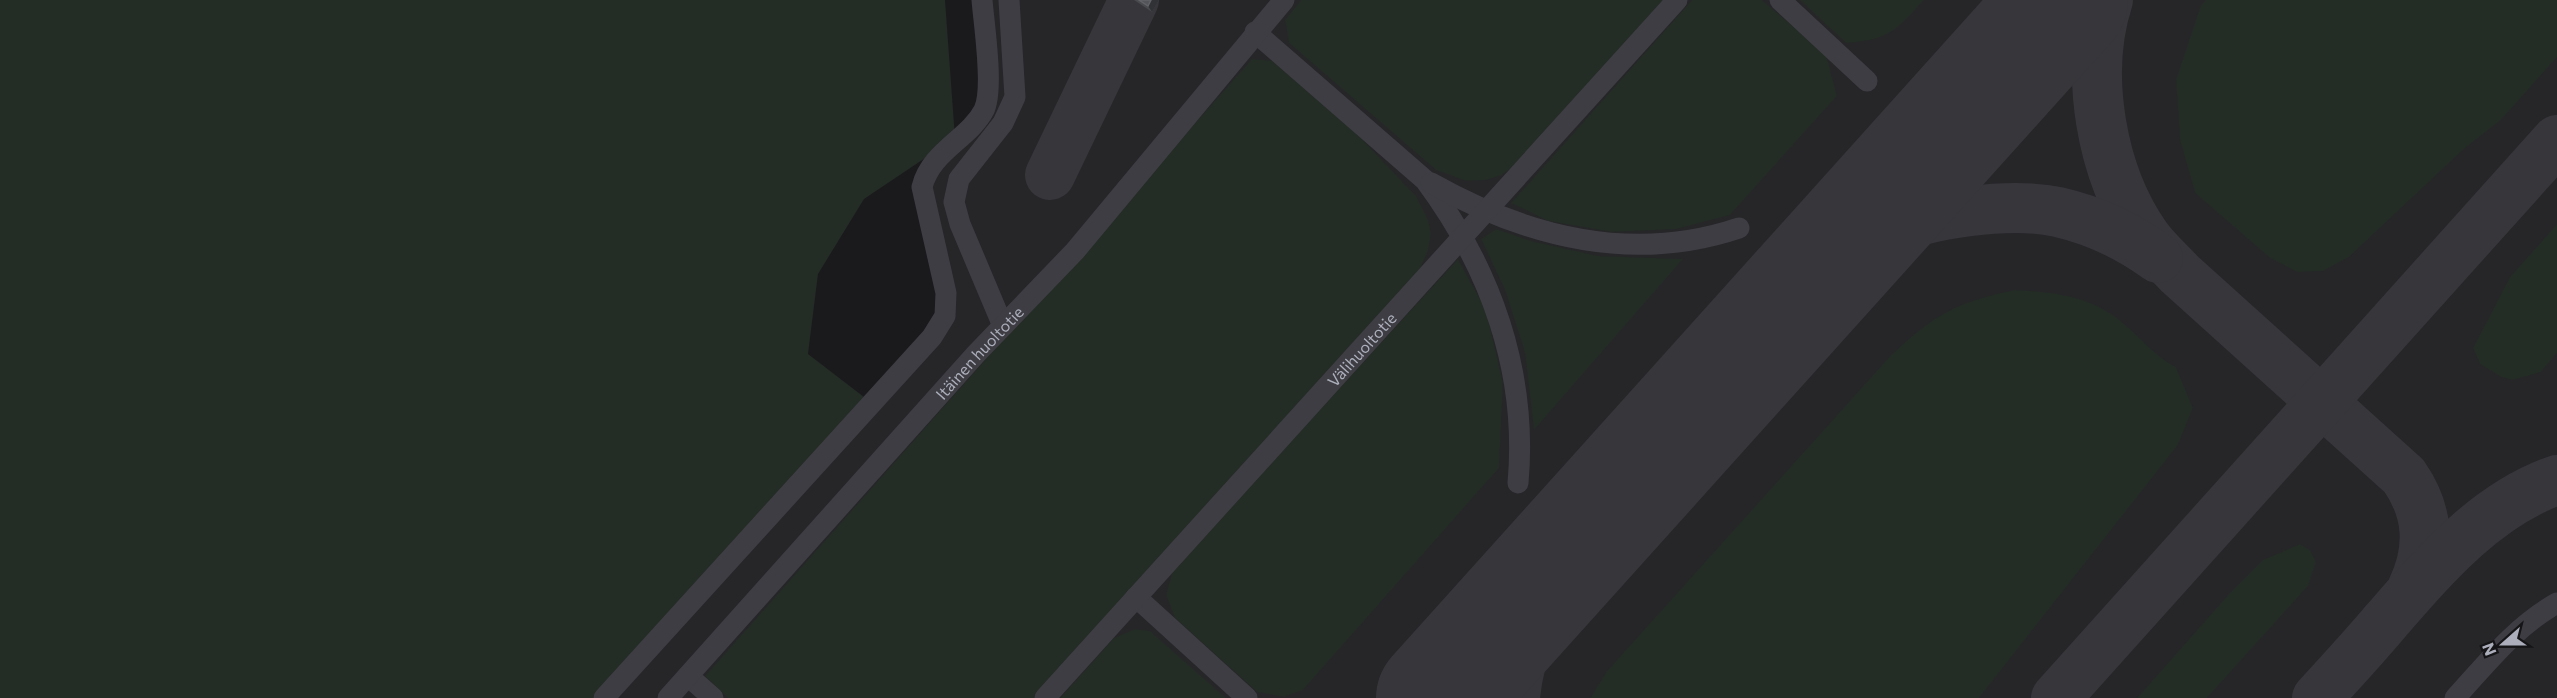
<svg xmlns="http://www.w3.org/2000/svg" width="2557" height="698" viewBox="0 0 2557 698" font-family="Commissioner,sans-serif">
	<rect width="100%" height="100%" fill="#1a1a1c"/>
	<path fill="#262629" d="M974 0H2557V698H601L931 328 939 307 913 187 971 115 979 99Z"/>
	<g fill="#242c26">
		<path d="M0 0H945L955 138 864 199 818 274 808 354 864 397 600 698H0Z"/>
		<path d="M1301 0H1664L1515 165 1502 175 1486 180 1466 181 1436 170 1289 43 1285 20Z"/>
		<path d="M1692 0H1762L1826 54 1837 96 1730 215 1676 229 1613 232 1548 221 1511 203Z"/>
		<path d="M1800 0H1924C1896 31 1889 40 1846 43Z"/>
		<path d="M2206 0H2557V57L2501 120 2464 149 2349 257 2323 271 2297 272 2270 258 2195 193 2180 140 2176 80 2201 5Z"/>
		<path d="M1252 59 1276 61 1359 136 1416 196 1428 220 1431 234 1428 251 1419 271 1035 698H728L705 676Z"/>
		<path d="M2557 224V353L2541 372 2513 380 2501 377 2480 364 2473 348 2510 277Z"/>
		<path d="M1496 229 1531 241 1598 256 1683 259 1534 430 1525 353 1505 290 1481 239Z"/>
		<path d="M1458 259 1486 310 1503 383 1499 468 1303 690 1284 697 1257 692 1175 618 1166 595 1173 569Z"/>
		<path d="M2015 290C2055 292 2092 296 2123 323 2142 338 2154 356 2176 367L2193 408 2178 445 1979 698H1590L1607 671 1891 355C1935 314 1956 302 2015 290Z"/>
		<path d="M2300 544 2310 550 2316 562 2308 586 2207 698H2137L2228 595 2263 560Z"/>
		<path d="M1135 629 1150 631 1226 698H1060L1114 638Z"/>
	</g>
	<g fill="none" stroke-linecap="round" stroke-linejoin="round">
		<g stroke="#36363b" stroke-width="50">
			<path d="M2108 0C2084 74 2101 173 2146 237 2155 250 2169 262 2180 274L2404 476C2429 512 2431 549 2412 589"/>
			<path d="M1050 175 1134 0"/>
			<path d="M1788 307C1819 280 1847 254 1883 235 1925 212 2012 202 2058 212 2093 220 2129 237 2158 258"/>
			<path d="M1515 698C1519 650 1540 606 1561 563"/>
			<path d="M2056 698 2557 140"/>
			<path d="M2317 698C2340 673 2363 648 2385 622 2433 567 2485 505 2557 480"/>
		</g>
		<path stroke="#36363b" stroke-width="124" d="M1438 698 2066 0"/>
		<g stroke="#3d3d43" stroke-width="21">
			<path d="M1780 0 1867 81"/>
			<path d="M1255 32 1425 180C1491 269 1528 372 1518 483"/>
			<path d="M1431 183C1527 237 1632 264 1739 228"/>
			<path d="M1003 326 960 224 954 202 959 179 1003 123 1015 97 1009 0"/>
			<path d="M1136 597 1247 698"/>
			<path d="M688 676 713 698"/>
			<path d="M604 698 932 337 945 316 946 293 922 187C931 151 969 139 984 110 994 89 984 25 982 0"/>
			<path id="s1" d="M668 698 976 354 1075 251 1284 0"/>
			<path id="s2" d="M1045 698 1677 0"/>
			<path d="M2455 698C2487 663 2516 626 2557 603"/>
		</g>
	</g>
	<path fill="#484a4e" d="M1134 0H1159L1152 12Z"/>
	<path fill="#313235" d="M1151 0H1159L1152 12 1148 6Z"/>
	<path fill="#53555a" stroke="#616369" stroke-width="1.5" d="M1139 0H1151L1148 6Z"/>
	<g text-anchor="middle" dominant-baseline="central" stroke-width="5" stroke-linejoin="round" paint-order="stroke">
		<g font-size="16" fill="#acafbb" stroke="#151517">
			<text stroke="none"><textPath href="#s2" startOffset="471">Välihuoltotie</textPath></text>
			<text stroke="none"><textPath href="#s1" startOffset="465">Itäinen huoltotie</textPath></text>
		</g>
	</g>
	<g transform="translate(2503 644) rotate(249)" stroke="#151517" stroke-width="4.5" paint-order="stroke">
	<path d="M0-4.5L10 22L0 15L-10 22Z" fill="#acafbb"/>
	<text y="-9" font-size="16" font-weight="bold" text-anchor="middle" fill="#acafbb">N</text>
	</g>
</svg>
